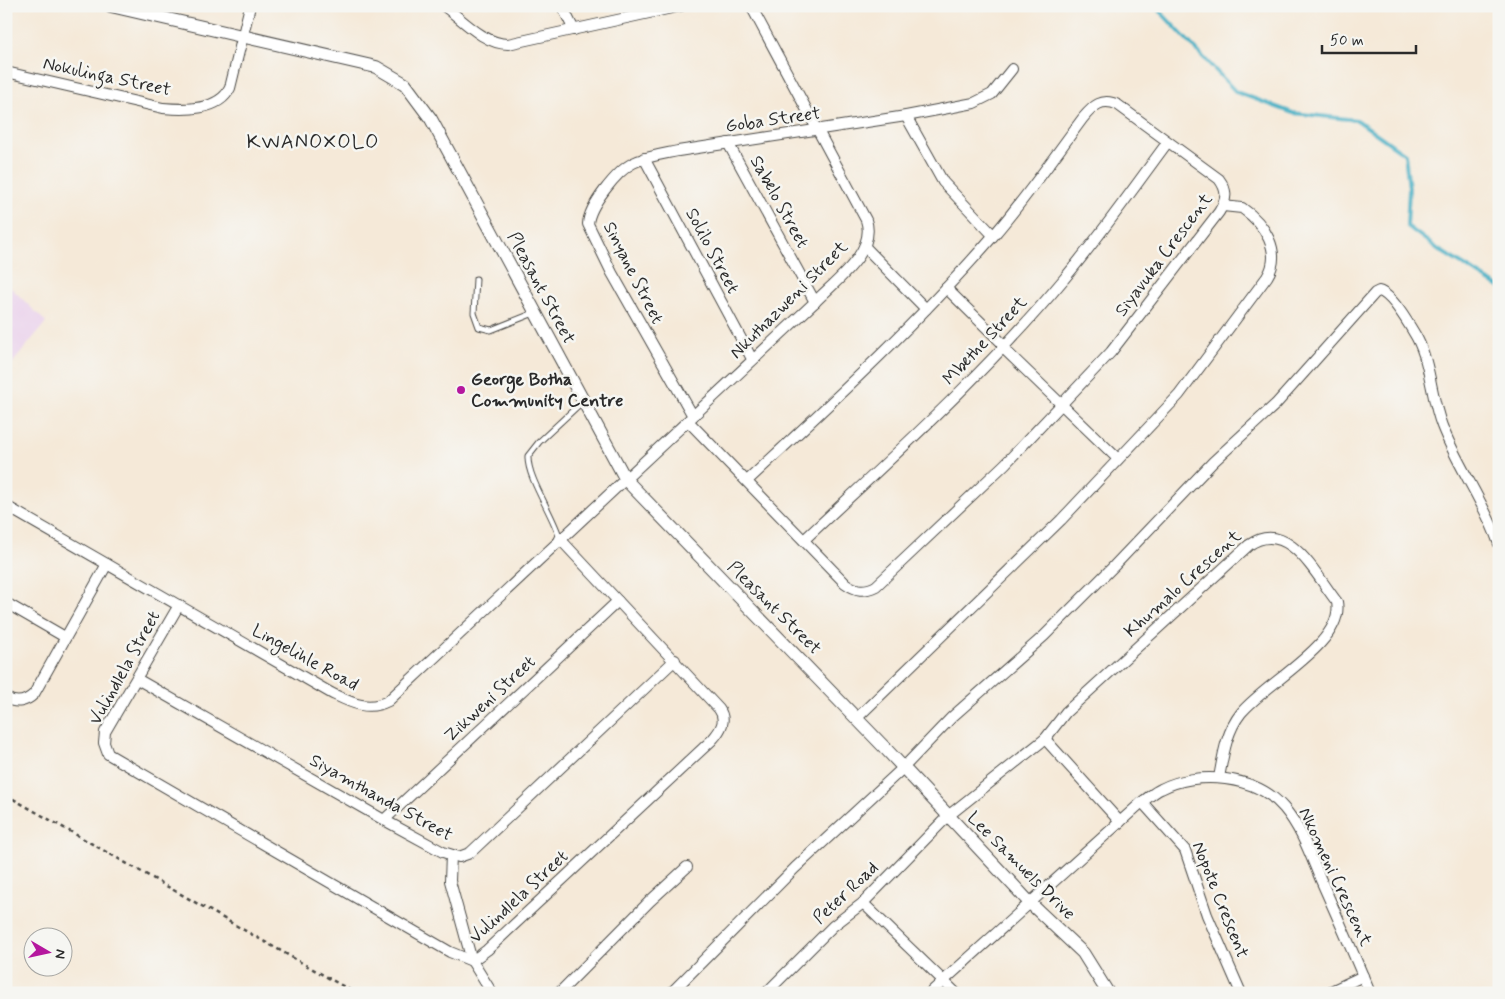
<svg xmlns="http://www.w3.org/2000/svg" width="1505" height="999" viewBox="0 0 1505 999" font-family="Mynerve,sans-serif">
	<rect width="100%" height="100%" fill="#f6f6f2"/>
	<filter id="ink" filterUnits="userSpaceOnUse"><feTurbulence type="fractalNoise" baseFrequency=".02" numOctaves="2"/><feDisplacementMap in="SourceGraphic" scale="10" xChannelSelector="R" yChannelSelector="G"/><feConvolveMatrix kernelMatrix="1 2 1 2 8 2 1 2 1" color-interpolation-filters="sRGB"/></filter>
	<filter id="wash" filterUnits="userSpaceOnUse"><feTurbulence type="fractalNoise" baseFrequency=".0096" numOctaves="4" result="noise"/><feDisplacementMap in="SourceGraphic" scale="20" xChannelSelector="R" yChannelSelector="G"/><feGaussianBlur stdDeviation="1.12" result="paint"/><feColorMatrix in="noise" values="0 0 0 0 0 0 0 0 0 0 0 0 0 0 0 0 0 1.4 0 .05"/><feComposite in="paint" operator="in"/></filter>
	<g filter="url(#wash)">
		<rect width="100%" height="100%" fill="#f5e9d8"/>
		<path fill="#ead1ec" d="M6 283 46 322 6 371Z"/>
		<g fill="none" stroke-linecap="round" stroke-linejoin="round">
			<path stroke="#44aec3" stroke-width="4" d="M1155 6 1236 92 1293 113 1357 120 1405 154 1409 189 1407 226 1439 250 1499 287"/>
		</g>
	</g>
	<g filter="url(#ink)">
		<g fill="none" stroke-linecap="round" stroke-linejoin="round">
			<defs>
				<g id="service">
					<path d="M476 279 474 313 479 327 491 330 534 313"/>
					<path d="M560 539C553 514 527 478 528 456L539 442 582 402"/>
				</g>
				<g id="minor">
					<path d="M444 6C463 20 484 44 508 44L681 6"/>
					<path d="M562 6 574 30"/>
					<path d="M6 72 163 108C185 110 219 111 230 88L250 6"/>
					<path d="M906 116 943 182 993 235"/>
					<path d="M728 143 815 302"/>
					<path d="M644 158 752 359"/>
					<path d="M865 247 926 309"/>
					<path d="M946 288 1004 345"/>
					<path d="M1002 347 1118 459"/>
					<path d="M693 416 612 273 588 224C589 206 617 171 633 163 647 156 664 154 678 151L906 116 974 103 992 94 1012 69"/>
					<path d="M688 421 845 583C856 591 864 592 876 586L1005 464 1111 352 1219 212C1227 199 1228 191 1219 179L1118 105C1102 97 1093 106 1083 118 1054 157 1026 198 994 235 918 323 832 402 747 481"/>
					<path d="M6 506 331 693C350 702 367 712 388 701L815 302C834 282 877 252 866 220L751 6"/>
					<path d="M804 540C893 456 985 374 1064 279 1100 236 1133 189 1167 143"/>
					<path d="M6 603 65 637"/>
					<path d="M179 605 105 732 104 743 108 754 450 952 472 961 487 950 712 740C721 730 727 720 719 709L560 539"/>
					<path d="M137 679 384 820 443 852 459 857 470 853 675 660"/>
					<path d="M6 698C16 704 26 702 34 694L107 564"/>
					<path d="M857 718 1061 520 1179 395 1267 277C1283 252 1264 223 1242 208L1223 206"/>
					<path d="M1045 739 1120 822"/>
					<path d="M1142 802 1185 850 1207 915 1241 993"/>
					<path d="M384 820 618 601"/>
					<path d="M451 855 450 881 472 961 492 993"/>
					<path d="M863 903 956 993"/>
					<path d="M559 993 650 901 687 867"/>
					<path d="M671 993 795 868 903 768 952 717 1044 636 1114 566 1213 462 1276 404 1375 293 1379 291C1392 294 1410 326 1417 338 1431 365 1431 398 1442 426 1458 467 1485 503 1499 544"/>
					<path d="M766 993 833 926 863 903 948 816 1045 739 1066 712 1249 545C1288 518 1315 574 1337 602 1345 643 1265 683 1241 713 1226 732 1223 756 1219 778"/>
					<path d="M930 993 1142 802C1148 798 1154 792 1161 789 1197 770 1256 775 1284 808 1301 828 1310 854 1320 878 1337 916 1354 954 1370 993"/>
					<path d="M1327 993 1363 976"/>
				</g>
				<path id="tertiary" d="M111 6 376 67 405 84 431 119 626 480 885 748 1030 903 1083 953 1108 993"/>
			</defs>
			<use href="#service" stroke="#494845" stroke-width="7"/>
			<use href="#minor" stroke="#494845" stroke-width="12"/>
			<use href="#tertiary" stroke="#494845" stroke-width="14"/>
			<path stroke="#494845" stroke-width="2.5" stroke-dasharray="4 4" stroke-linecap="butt" d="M6 795 355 993"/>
			<use href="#service" stroke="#fff" stroke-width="5"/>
			<use href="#minor" stroke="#fff" stroke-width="10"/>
			<use href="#tertiary" stroke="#fff" stroke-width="12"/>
		</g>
	</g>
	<circle fill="#b5179e" stroke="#f6f6f2" stroke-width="2" cx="461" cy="390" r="5"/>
	<g text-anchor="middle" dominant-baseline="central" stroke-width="5" stroke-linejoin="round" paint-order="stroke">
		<g font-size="18" fill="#2b2b2b" stroke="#f6f6f2">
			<text transform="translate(107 77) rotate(12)">Nokulinga Street</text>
			<text transform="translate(773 120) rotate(-8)">Goba Street</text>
			<text transform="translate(779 202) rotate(61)">Sabelo Street</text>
			<text transform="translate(712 251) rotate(62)">Solilo Street</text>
			<text transform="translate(1164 255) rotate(-53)">Siyavuka Crescent</text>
			<text transform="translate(633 273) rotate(63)">Sinyane Street</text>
			<text transform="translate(541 288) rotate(62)">Pleasant Street</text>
			<text transform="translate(789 300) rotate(-45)">Nkuthazweni Street</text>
			<text transform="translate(985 341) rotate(-47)">Mbethe Street</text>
			<text transform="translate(1183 584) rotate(-42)">Khumalo Crescent</text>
			<text transform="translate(774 608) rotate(45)">Pleasant Street</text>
			<text transform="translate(305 658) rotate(29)">Lingelihle Road</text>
			<text transform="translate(125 668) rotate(-61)">Vulindlela Street</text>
			<text transform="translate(490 699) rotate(-43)">Zikweni Street</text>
			<text transform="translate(381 798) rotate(29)">Siyamthanda Street</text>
			<text transform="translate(1021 866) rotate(45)">Lee Samuels Drive</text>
			<text transform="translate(1335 877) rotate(65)">Nkomeni Crescent</text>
			<text transform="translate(846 893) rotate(-43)">Peter Road</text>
			<text transform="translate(519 897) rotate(-43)">Vulindlela Street</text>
			<text transform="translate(1220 900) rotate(68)">Nopote Crescent</text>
		</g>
		<g font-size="18" font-weight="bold" fill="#2b2b2b" stroke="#f6f6f2" text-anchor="start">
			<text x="471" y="380">George Botha<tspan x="471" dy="21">Community Centre</tspan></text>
		</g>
		<g font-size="20" letter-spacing="1" fill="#2b2b2b" stroke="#f6f6f2">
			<text x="313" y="142">KWANOXOLO</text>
		</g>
	</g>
	<rect width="1505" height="999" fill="none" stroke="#f6f6f2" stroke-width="25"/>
	<g transform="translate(48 952) rotate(99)"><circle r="24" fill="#f6f6f2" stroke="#a5a5a2"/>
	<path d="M0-4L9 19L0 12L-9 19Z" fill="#b5179e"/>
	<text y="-8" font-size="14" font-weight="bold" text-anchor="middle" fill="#2b2b2b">N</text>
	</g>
	<path d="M1322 45v8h94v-8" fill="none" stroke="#2b2b2b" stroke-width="2.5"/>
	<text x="1330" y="45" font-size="15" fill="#2b2b2b" stroke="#f6f6f2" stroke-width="4" paint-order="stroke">50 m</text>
</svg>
